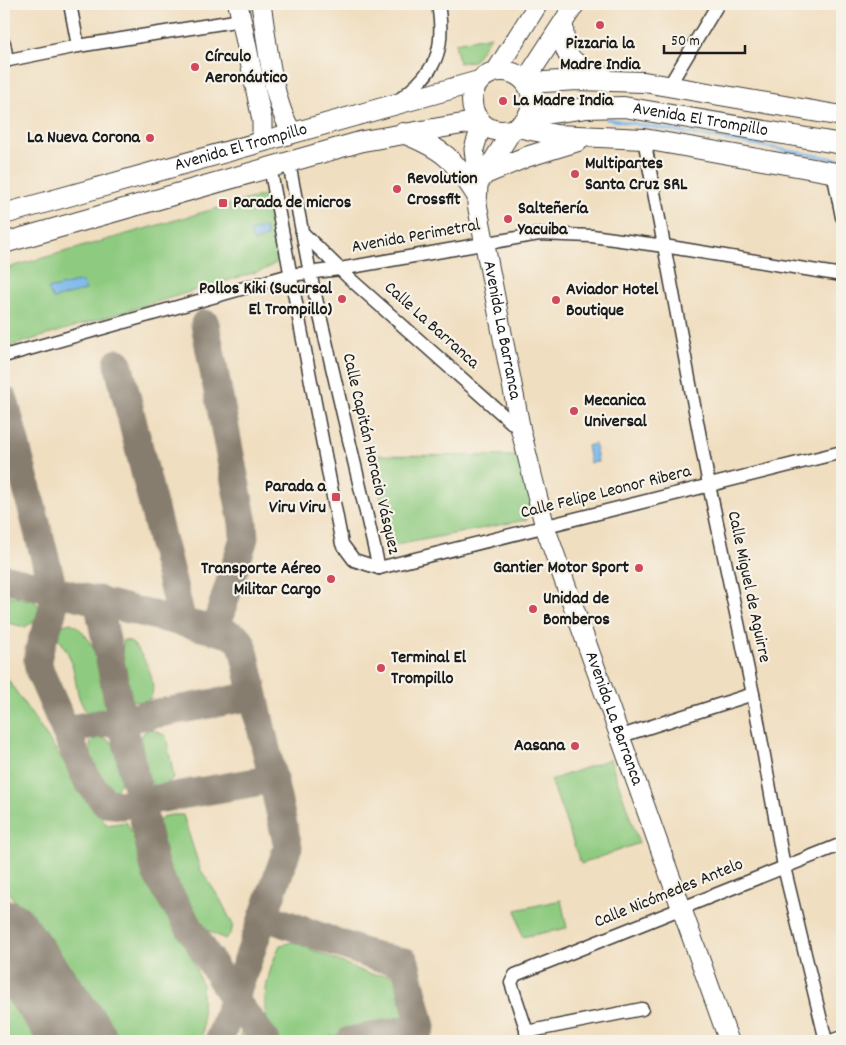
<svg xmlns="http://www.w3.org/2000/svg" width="846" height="1045" viewBox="0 0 846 1045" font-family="Dekko,sans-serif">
	<rect width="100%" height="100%" fill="#f7f3e8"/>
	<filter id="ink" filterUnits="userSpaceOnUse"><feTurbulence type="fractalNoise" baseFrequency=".02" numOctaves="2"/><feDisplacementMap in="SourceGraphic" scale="10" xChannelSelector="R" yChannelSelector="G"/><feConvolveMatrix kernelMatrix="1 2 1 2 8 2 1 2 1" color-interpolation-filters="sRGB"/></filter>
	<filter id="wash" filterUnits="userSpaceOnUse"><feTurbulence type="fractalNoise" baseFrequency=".0096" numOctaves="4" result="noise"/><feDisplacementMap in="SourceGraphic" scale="20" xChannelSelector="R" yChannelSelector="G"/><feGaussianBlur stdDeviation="1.12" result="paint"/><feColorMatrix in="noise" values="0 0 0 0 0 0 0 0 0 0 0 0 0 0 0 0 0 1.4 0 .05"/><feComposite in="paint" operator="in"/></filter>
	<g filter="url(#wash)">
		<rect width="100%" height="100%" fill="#f0dec0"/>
		<g fill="#8ecb80" stroke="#55744e">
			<path d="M491 36 474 61 459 63 455 43Z"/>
			<path d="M267 194 279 252 276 263 266 269 4 348V269Z"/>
			<path d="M372 455 521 456 533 509 526 520 391 546Z"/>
			<path d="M4 595 35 601 39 607 36 620 25 627 4 622Z"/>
			<path d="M71 623C99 638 102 679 108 708L97 716 90 715C76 703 77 682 72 664 69 654 64 645 57 637L63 625Z"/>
			<path d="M123 640 130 641C143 653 158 680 151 698 116 716 122 659 123 640Z"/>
			<path d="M4 674 107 825 126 822 132 832 146 884 190 953 202 985 203 1032 200 1041H113L4 886Z"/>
			<path d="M151 729 166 736 174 777 166 785 157 787C140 777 128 734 151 729Z"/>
			<path d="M98 737 106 739 114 744 121 783 116 790H105L93 775 90 743Z"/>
			<path d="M610 759 639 843 581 864 551 780Z"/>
			<path d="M172 815H183L200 869 220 899 233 925 231 933 225 939C219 936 210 933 205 927 191 912 152 841 159 822 162 816 166 816 172 815Z"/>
			<path d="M561 900 567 928 522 937 516 910Z"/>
			<path d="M294 942 369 974 404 976 414 1021 305 1041H278C274 1032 266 1021 265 1011 263 991 271 963 280 945Z"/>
			<path d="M4 990 6 991 43 1041H4Z"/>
			<path d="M244 1025 255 1041H238Z"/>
		</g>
		<g fill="#78b7eb" stroke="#4a6a84">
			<path d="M265 227 267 237 253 242 250 232Z"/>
			<path d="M81 281 86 290 53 299 48 289Z"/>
			<path d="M595 444 598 462 590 463 587 446Z"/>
		</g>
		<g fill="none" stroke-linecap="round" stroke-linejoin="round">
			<path stroke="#78b7eb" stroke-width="3" d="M607 119 842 160"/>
			<g stroke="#867d6e" stroke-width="29">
				<path d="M205 324 243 523 244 538 215 630"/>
				<path d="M118 363 182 622"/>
				<path d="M4 400 53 589C57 617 42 631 38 656 37 661 39 667 40 672L87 780 106 803 122 805 274 779"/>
				<path d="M4 578 229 634 239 639 243 647 288 847 219 1041"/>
				<path d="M98 600 122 720 156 873 233 998 266 1041"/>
				<path d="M65 730 254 696"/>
				<path d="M264 916 376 957 405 962 421 1027 350 1041"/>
				<path d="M4 951 11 945"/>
			</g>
			<path stroke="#867d6e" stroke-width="72" d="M4 935 81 1041"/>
		</g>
	</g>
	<g filter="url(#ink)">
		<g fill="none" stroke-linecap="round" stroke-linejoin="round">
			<defs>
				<g id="street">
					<path d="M70 4 78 46"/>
					<path d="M4 43 7 61"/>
					<path d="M4 61 78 46 241 20"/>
					<path d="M669 86 718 4"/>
					<path d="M399 100C436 71 446 52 438 4"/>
					<path d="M644 139 709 485 753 694 784 867 826 1041"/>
					<path d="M289 163 310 273 379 568"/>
					<path d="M270 167 342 544 354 560 379 568"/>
					<path d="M833 172 842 217"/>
					<path d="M302 232 348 277 521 431"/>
					<path d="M4 356 290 275 340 269 539 234 592 236 664 246 842 275"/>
					<path d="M379 568 842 452"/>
					<path d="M618 737 753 694"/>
					<path d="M526 1032 642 1009"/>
					<path d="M530 1041 511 983 515 975 842 844"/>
					<path d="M831 1041 842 1037"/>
				</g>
				<g id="secondary">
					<path d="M238 4 262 120V141"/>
					<path d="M261 4C267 40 272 102 292 132"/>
					<path d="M496 71 538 4"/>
					<path d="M525 81 575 4"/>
					<path id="s1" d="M482 123 474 149 478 185 477 204 521 431 545 527 729 1041"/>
					<path d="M481 180 513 129"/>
				</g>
				<g id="primary">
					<path d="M563 25C564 62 572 63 604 77"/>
					<circle cx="502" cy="101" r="30"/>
					<path d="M527 83 578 80 644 82 842 116"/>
					<path id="s2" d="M528 116 586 108 624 107 842 144"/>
					<path d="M517 127 556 135 644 139 842 174"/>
					<path d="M403 133C443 149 453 158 476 194"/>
					<path d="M485 174 526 157 578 141"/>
					<path id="s3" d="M4 214 479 81"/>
					<path d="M4 243 363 141 480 121"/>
				</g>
			</defs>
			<use href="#street" stroke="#3c3935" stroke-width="15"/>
			<use href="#secondary" stroke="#3c3935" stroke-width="21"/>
			<use href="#primary" stroke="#3c3935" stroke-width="22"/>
			<use href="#street" stroke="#fff" stroke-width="12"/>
			<use href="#secondary" stroke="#fff" stroke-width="19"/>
			<use href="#primary" stroke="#fff" stroke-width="20"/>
		</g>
	</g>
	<g fill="#d1495b" stroke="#f7f3e8" stroke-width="2">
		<circle cx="600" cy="25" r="5"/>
		<circle cx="195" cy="67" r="5"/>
		<circle cx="503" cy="101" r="5"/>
		<circle cx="150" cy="138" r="5"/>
		<circle cx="575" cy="174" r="5"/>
		<circle cx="397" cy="189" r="5"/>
		<rect x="218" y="198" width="10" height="10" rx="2.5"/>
		<circle cx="508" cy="219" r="5"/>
		<circle cx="342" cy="299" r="5"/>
		<circle cx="556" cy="300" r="5"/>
		<circle cx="574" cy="411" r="5"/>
		<rect x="331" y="492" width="10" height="10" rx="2.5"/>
		<circle cx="639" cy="568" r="5"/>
		<circle cx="331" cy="579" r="5"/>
		<circle cx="533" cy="609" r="5"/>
		<circle cx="381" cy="668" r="5"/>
		<circle cx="575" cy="746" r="5"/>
	</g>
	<g text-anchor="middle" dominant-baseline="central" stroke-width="4.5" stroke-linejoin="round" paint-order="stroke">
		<g font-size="18" font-weight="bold" fill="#1c1c1c" stroke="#f7f3e8" text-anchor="start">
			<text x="600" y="44" text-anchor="middle">Pizzaria la<tspan x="600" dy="21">Madre India</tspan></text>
			<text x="205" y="57">Círculo<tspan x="205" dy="21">Aeronáutico</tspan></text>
			<text x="513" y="101">La Madre India</text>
			<text x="140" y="138" text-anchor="end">La Nueva Corona</text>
			<text x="585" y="164">Multipartes<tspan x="585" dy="21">Santa Cruz SRL</tspan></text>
			<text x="407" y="179">Revolution<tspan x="407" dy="21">Crossfit</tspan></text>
			<text x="233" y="203">Parada de micros</text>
			<text x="518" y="209">Salteñería<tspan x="518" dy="21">Yacuiba</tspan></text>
			<text x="332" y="289" text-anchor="end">Pollos Kiki (Sucursal<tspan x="332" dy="21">El Trompillo)</tspan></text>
			<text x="566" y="290">Aviador Hotel<tspan x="566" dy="21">Boutique</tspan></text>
			<text x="584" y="401">Mecanica<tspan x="584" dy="21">Universal</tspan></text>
			<text x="326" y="487" text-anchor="end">Parada a<tspan x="326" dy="21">Viru Viru</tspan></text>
			<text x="629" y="568" text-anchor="end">Gantier Motor Sport</text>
			<text x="321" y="569" text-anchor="end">Transporte Aéreo<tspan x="321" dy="21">Militar Cargo</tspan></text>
			<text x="543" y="599">Unidad de<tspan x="543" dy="21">Bomberos</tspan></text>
			<text x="391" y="658">Terminal El<tspan x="391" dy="21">Trompillo</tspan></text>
			<text x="565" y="746" text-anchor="end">Aasana</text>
		</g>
		<g font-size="18" fill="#1c1c1c" stroke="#f7f3e8">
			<text stroke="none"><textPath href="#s2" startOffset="174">Avenida El Trompillo</textPath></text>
			<text stroke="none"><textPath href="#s3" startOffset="246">Avenida El Trompillo</textPath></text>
			<text transform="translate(416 237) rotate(-10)">Avenida Perimetral</text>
			<text transform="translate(431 326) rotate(42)">Calle La Barranca</text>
			<text stroke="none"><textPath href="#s1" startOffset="211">Avenida La Barranca</textPath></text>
			<text transform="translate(370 454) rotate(77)">Calle Capitán Horacio Vásquez</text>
			<text transform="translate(606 493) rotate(-14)">Calle Felipe Leonor Ribera</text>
			<text transform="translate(748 587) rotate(78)">Calle Miguel de Aguirre</text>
			<text stroke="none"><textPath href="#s1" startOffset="616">Avenida La Barranca</textPath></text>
			<text transform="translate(669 894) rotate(-22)">Calle Nicómedes Antelo</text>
		</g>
	</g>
	<rect width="846" height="1045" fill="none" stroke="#f7f3e8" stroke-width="20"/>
	<path d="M664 45v8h81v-8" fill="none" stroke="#1c1c1c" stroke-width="2.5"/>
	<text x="671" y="45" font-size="15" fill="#1c1c1c" stroke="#f7f3e8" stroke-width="4" paint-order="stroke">50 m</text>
</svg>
